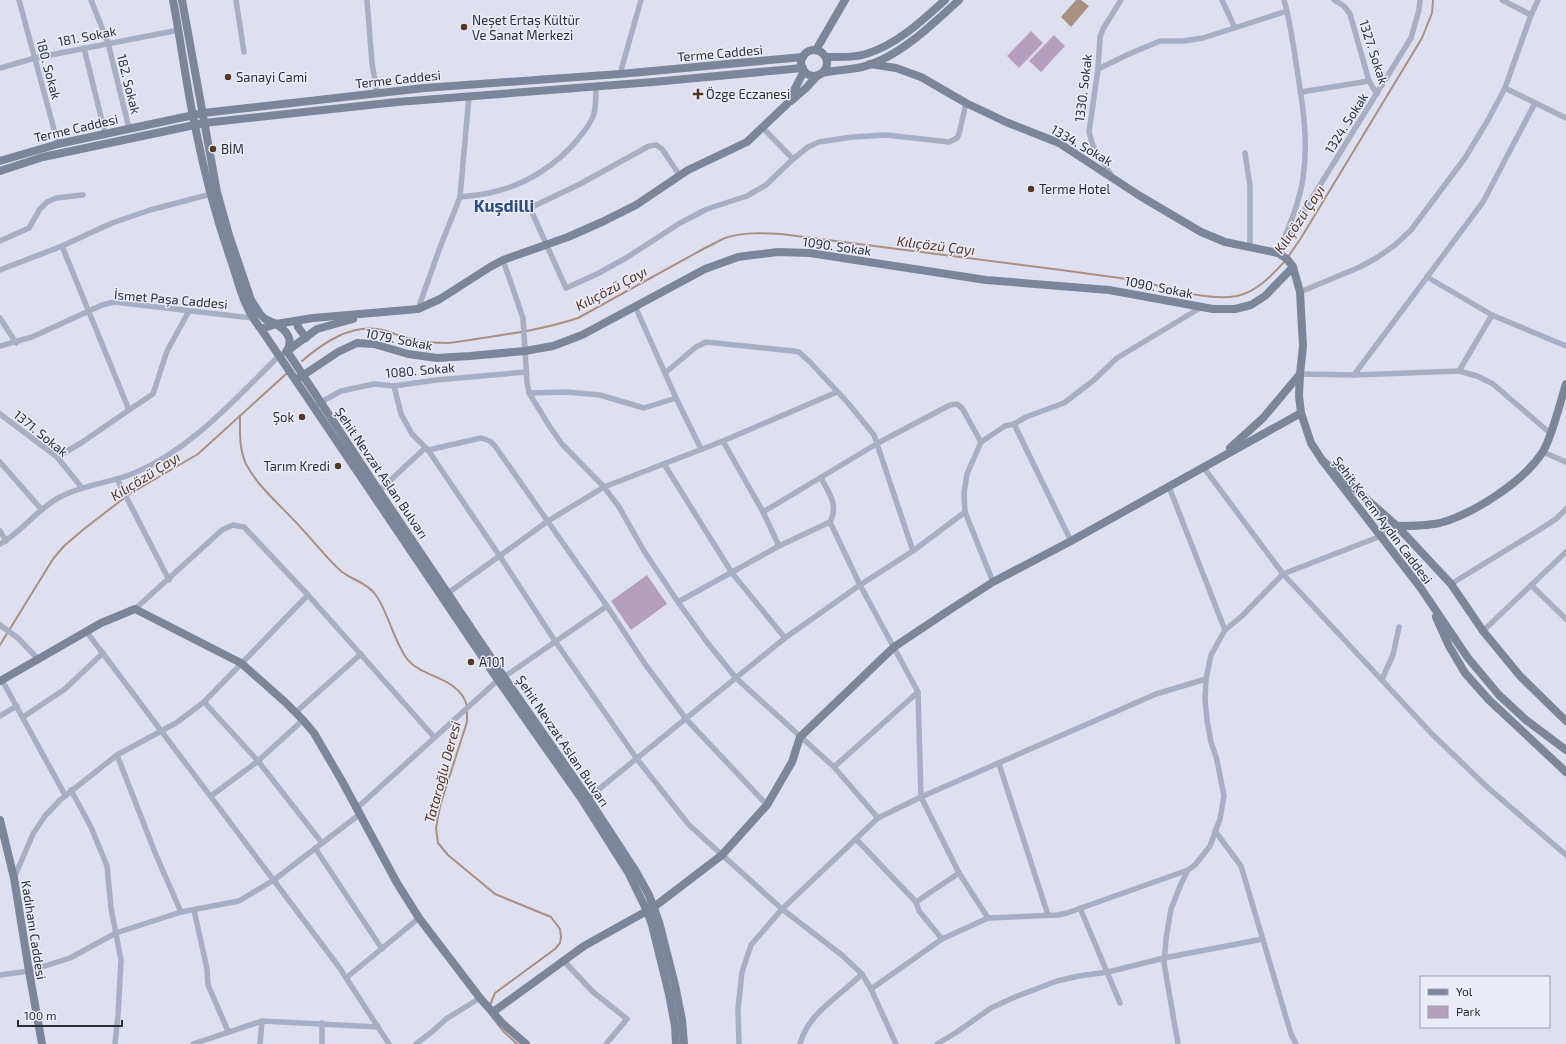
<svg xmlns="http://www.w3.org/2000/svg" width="1566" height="1044" viewBox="0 0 1566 1044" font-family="'Exo 2',sans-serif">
	<rect width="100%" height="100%" fill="#dee0f0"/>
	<g fill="#b49fbe">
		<path d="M1031 31 1043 43 1019 68 1007 56Z"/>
		<path d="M1054 35 1065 46 1041 72 1029 61Z"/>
		<path d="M647 575 667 604 631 630 611 601Z"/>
	</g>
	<path fill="#aa9080" d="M1076 0H1081L1089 6 1071 27 1061 17Z"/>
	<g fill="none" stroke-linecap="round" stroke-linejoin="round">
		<g stroke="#aa9080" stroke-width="2">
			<path d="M1288 257 1301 238 1422 38 1432 13 1433 0"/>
			<path d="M302 361C324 342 352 323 383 330 394 333 404 338 415 340 427 343 438 343 449 343 492 336 536 332 578 318L705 248C712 245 718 241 725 238 743 232 763 233 781 234 897 249 1012 263 1127 279 1163 284 1200 302 1237 296 1257 292 1272 275 1285 261"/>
			<path d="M240 416C240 432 239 449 246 464 260 490 284 508 303 530 316 544 328 560 342 572 353 580 367 583 375 594 388 611 393 640 407 659 423 679 459 676 467 706"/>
			<path d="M0 645 53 559 64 546 84 529 128 495 198 454 286 374"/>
			<path d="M467 711V722L440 806 436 828 438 843 448 855 495 894 551 917 560 929 561 937 560 943 555 949 495 993 490 1005"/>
			<path d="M492 1017 503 1031 517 1044"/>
		</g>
		<g stroke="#a8aec4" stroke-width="5.5">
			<path d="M19 0 58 144"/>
			<path d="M91 0 108 43 129 128"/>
			<path d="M236 0 244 52"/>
			<path d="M367 0 372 63 377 93"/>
			<path d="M1222 0 1235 28"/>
			<path d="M1284 0C1290 21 1293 42 1296 63 1302 100 1309 140 1303 178 1300 199 1292 219 1284 239"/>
			<path d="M1334 0 1344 6 1350 14 1369 81 1377 94"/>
			<path d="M1502 0 1531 15"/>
			<path d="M84 48 105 133"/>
			<path d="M0 68 35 58 179 30"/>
			<path d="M1098 69 1129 54 1160 41H1183L1203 38 1287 11"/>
			<path d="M620 74 641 0"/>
			<path d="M1505 88 1566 118"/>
			<path d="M1301 92 1369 81"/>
			<path d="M763 128 793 159 808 147 819 142 852 137 886 135 949 142 957 138 959 134 966 103"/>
			<path d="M1245 153 1250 186V248"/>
			<path d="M1111 175 1093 146 1089 132 1098 69 1100 37 1103 29 1121 0"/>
			<path d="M680 176 662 149 656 145 649 146 580 184 530 208 566 288 597 274 626 258 680 223 707 209 747 196 766 185 793 159"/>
			<path d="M460 197C471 196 482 195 493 192 525 185 557 165 578 139 584 132 591 123 594 114 596 105 596 96 596 86"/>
			<path d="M0 241 29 228 40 209 47 202 56 198 83 195"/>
			<path d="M1278 253 1411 38 1419 10 1420 0"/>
			<path d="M503 260 523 318 527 382 529 393 550 427 562 444 604 487 619 507 644 551 678 602 706 641 736 678 834 767 878 818"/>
			<path d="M0 270 62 246 112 223 150 210 211 194"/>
			<path d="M1427 277 1492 315 1566 346"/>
			<path d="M1300 292 1360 267 1378 257 1395 245 1411 230 1465 158 1488 120 1505 88 1531 15 1538 0"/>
			<path d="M635 306 676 398 701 449"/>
			<path d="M418 309 439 250 460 197 469 96"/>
			<path d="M0 318 16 343"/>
			<path d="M0 346 32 337 102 305 114 302 252 318"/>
			<path d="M1459 371 1492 315"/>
			<path d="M665 373 696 347 706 342 793 351 799 352 810 362 848 403 874 435 913 551"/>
			<path d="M1300 374 1354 375 1459 371 1477 376 1493 384 1550 433"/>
			<path d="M1354 375 1483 202 1535 103"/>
			<path d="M394 386 401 414 412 434 428 450 499 555 555 641 637 759 689 825 782 909 843 956 862 974 871 989 896 1044"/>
			<path d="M529 393 567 392 600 395 644 408 676 398"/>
			<path d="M314 406 341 391 374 384 394 386 436 380 526 372"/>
			<path d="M129 410 153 394 167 351 189 311"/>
			<path d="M0 414 57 457 82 488"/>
			<path d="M1014 424 1026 417 1064 403 1094 380 1117 358 1200 308"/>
			<path d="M723 441 763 512 779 546"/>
			<path d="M981 442 1005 426 1014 424 1071 541"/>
			<path d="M428 450 481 438 490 441 495 446 607 606 645 664 686 719 767 805"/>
			<path d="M1543 452 1566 462"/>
			<path d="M57 457 81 443 129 410 62 246"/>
			<path d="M0 462 42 510"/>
			<path d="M664 464 732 573 785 638"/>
			<path d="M1204 468 1283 574 1432 734 1486 786 1566 855"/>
			<path d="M821 478C829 493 839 505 830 522L860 585 918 692 921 797 959 873 988 918 1058 915 1067 913 1188 870"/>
			<path d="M117 479 169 580"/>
			<path d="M1169 487 1225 630 1211 655 1206 679 1205 699 1207 720 1211 742 1217 760 1224 796 1220 819 1210 846 1195 865 1188 870 1181 884 1171 909 1166 939 1164 963 1178 1044"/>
			<path d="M379 491 425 448"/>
			<path d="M763 512 878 443 950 405 957 404 962 408 981 442 967 474 964 493 965 512 993 582"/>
			<path d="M0 531 6 541"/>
			<path d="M0 544C22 532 37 509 60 497 82 485 109 483 132 474 191 450 234 400 279 356"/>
			<path d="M1451 584 1539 530 1556 519 1566 509"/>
			<path d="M1531 585 1566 619"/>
			<path d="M448 593 548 521 604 487 723 441 837 392"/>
			<path d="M678 602 779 546 830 522"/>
			<path d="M135 609 222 530 233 525 244 527 308 595 434 737"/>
			<path d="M0 625 18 638 38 659"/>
			<path d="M1225 630 1242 616 1283 574 1381 536 1397 526"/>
			<path d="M86 631 339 967 389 1044"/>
			<path d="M1483 631 1566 552"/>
			<path d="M504 677 607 606"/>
			<path d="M1382 679 1393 655 1399 627"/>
			<path d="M2 680 65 795"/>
			<path d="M204 702 258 761 322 843"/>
			<path d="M296 712 361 654"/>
			<path d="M0 716 17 706"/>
			<path d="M23 717 65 689 103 653"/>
			<path d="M117 755 156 855 181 912"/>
			<path d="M999 764 1048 915"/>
			<path d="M834 767 918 692"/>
			<path d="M71 790 91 827 107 866 111 908 121 960 118 1015 115 1044"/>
			<path d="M211 796 258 761 303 720"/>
			<path d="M588 798 785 638 860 585 913 551 965 512"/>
			<path d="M357 808 498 680"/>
			<path d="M1215 831 1241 866 1291 1034 1296 1044"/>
			<path d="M856 839 916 902 959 873"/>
			<path d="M315 848 382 949"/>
			<path d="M14 878 33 834 45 816 60 800 117 755 176 723 204 702 308 595"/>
			<path d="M916 902 919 911 942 939"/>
			<path d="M1080 908 1120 1003"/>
			<path d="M194 910 207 969 208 985 228 1031"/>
			<path d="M563 960 593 992 627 1019 606 1044"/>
			<path d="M0 975 29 971 70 958 116 933 181 912 239 901 274 880 360 814"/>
			<path d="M346 978 419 918"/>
			<path d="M871 989 942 939 988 918"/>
			<path d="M193 1044 262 1021 378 1027"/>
			<path d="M260 1044 262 1021"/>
			<path d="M322 1044V1023"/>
			<path d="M416 1044 433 1031 446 1019 480 998"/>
			<path d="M739 1044 738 1009 742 972 751 945 782 909 878 818 921 797 1156 694 1206 679"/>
			<path d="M800 1044C808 1013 840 996 862 974"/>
			<path d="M937 1044 957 1032 991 1008 1015 997 1057 981 1079 976 1108 972 1164 958 1263 939"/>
		</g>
		<g stroke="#7c859a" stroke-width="8">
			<path d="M173 0C181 42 186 84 195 126 204 172 216 218 232 263 240 288 244 308 261 329L498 680 583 801 628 872 647 911 652 925 669 994 675 1026 676 1044"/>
			<path d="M182 0 217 192 229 235 251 300 260 314 265 319 276 324 313 318 418 309 440 299 490 267 503 260 568 237 602 222 636 205 688 170 747 142 787 104 804 71"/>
			<path d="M816 50 845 0"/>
			<circle cx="814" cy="63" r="13"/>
			<path d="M826 57C839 57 853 58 866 54 896 45 922 21 945 0"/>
			<path d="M870 64 896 68 921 77 966 103 1006 122 1059 143 1140 196 1201 232 1225 242 1278 253 1287 259 1293 267 1300 292 1303 346 1300 374 1299 396 1301 413 1311 443 1322 460"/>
			<path d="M822 73C835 70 849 70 862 67 898 58 932 25 959 0"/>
			<path d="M791 101 806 88 818 75"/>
			<path d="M0 161 58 144 203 113 424 88 620 74 803 57"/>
			<path d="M0 171 43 157 204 123 397 102 653 82 803 68"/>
			<path d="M353 319 317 329 287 351 379 491 504 677 588 798 635 870 649 895 659 922 675 985 682 1020 684 1044"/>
			<path d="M297 321 298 327 306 338"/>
			<path d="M261 329 276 324C286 330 295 340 286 352"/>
			<path d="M296 380 338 352 357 343 374 344 408 354 437 358 470 356 525 351 553 346 582 335 705 269 738 257 753 255 778 252 810 253 986 280 1109 290 1213 309H1235L1251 305 1265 296 1293 267"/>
			<path d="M1230 448 1263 418 1300 374"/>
			<path d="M1397 526C1411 526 1426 526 1440 523 1473 514 1523 482 1542 453 1552 438 1560 402 1566 384"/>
			<path d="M1436 617 1449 646 1465 673 1489 700 1566 772"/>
			<path d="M0 681 101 623 135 609 241 663 285 702 303 720 314 733 342 781 397 883 419 918 480 998 502 1023 526 1044"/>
			<path d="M1566 721 1520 676 1483 631 1451 584 1397 526 1322 460 1420 587 1468 658 1499 695 1526 720 1566 750"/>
			<path d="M0 820 14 878 29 971 42 1044"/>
			<path d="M493 1012 584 946 654 907 722 855 767 805 792 762 800 737 894 647 951 609 993 582 1071 541 1301 413"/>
		</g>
	</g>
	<g fill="#533623" stroke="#eaecf8" stroke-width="1.5">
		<circle cx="464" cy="27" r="4"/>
		<circle cx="228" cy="77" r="4"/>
		<path d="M696 88h4v4h4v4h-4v4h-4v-4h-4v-4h4z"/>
		<circle cx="213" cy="149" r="4"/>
		<circle cx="1031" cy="189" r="4"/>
		<circle cx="302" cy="417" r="4"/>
		<circle cx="338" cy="466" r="4"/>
		<circle cx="471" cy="662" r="4"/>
	</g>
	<g text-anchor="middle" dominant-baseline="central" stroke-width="3" stroke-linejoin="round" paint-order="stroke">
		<g font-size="13" fill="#292e35" stroke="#eaecf8" text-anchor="start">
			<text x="472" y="20">Neşet Ertaş Kültür<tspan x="472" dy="15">Ve Sanat Merkezi</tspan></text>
			<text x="236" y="77">Sanayi Cami</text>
			<text x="706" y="94">Özge Eczanesi</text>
			<text x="221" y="149">BİM</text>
			<text x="1039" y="189">Terme Hotel</text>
			<text x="294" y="417" text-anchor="end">Şok</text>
			<text x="330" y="466" text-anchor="end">Tarım Kredi</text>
			<text x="479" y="662">A101</text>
		</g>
		<g font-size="13" fill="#292e35" stroke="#eaecf8">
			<text transform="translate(87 36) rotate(-11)">181. Sokak</text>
			<text transform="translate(1374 52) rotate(72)">1327. Sokak</text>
			<text transform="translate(720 53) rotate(-5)">Terme Caddesi</text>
			<text transform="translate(49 69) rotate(75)">180. Sokak</text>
			<text transform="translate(398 79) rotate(-6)">Terme Caddesi</text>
			<text transform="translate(129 84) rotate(76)">182. Sokak</text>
			<text transform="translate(1083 88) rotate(-83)">1330. Sokak</text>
			<text transform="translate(1346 123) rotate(-58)">1324. Sokak</text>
			<text transform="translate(76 128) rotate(-13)">Terme Caddesi</text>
			<text transform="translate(1082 145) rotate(30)">1334. Sokak</text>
			<text transform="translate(837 246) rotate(8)">1090. Sokak</text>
			<text transform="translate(1159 287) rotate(11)">1090. Sokak</text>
			<text transform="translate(171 299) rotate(5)">İsmet Paşa Caddesi</text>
			<text transform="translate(399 339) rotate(11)">1079. Sokak</text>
			<text transform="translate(420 370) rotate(-5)">1080. Sokak</text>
			<text transform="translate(41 433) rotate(39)">1371. Sokak</text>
			<text transform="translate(382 473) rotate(56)">Şehit Nevzat Aslan Bulvarı</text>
			<text transform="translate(1383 520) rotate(53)">Şehit Kerem Aydın Caddesi</text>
			<text transform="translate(563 741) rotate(56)">Şehit Nevzat Aslan Bulvarı</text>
			<text transform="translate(34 930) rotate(81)">Kadıhanı Caddesi</text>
		</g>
		<g font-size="14" font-style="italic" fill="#533623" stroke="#eaecf8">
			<text transform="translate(1299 219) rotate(-56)">Kılıçözü Çayı</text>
			<text transform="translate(936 245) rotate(7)">Kılıçözü Çayı</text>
			<text transform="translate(611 288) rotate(-28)">Kılıçözü Çayı</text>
			<text transform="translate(145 476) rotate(-32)">Kılıçözü Çayı</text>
			<text transform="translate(442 772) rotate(-75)">Tataroğlu Deresi</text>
		</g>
		<g font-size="17" font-weight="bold" fill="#2b4d7c" stroke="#eaecf8">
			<text x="504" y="205">Kuşdilli</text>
		</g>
	</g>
	<rect x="1420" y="976" width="130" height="52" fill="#eaecf8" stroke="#9da0aa"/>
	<rect x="1428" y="989" width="20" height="6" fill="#7c859a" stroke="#9da0aa"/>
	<text x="1456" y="996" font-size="12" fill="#292e35">Yol</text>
	<rect x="1428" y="1006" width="20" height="12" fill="#b49fbe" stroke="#9da0aa"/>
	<text x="1456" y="1016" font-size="12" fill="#292e35">Park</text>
	<path d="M18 1020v6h104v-6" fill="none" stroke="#292e35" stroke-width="2"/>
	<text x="24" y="1020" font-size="12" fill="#292e35" stroke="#eaecf8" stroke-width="3" paint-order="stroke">100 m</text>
</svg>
